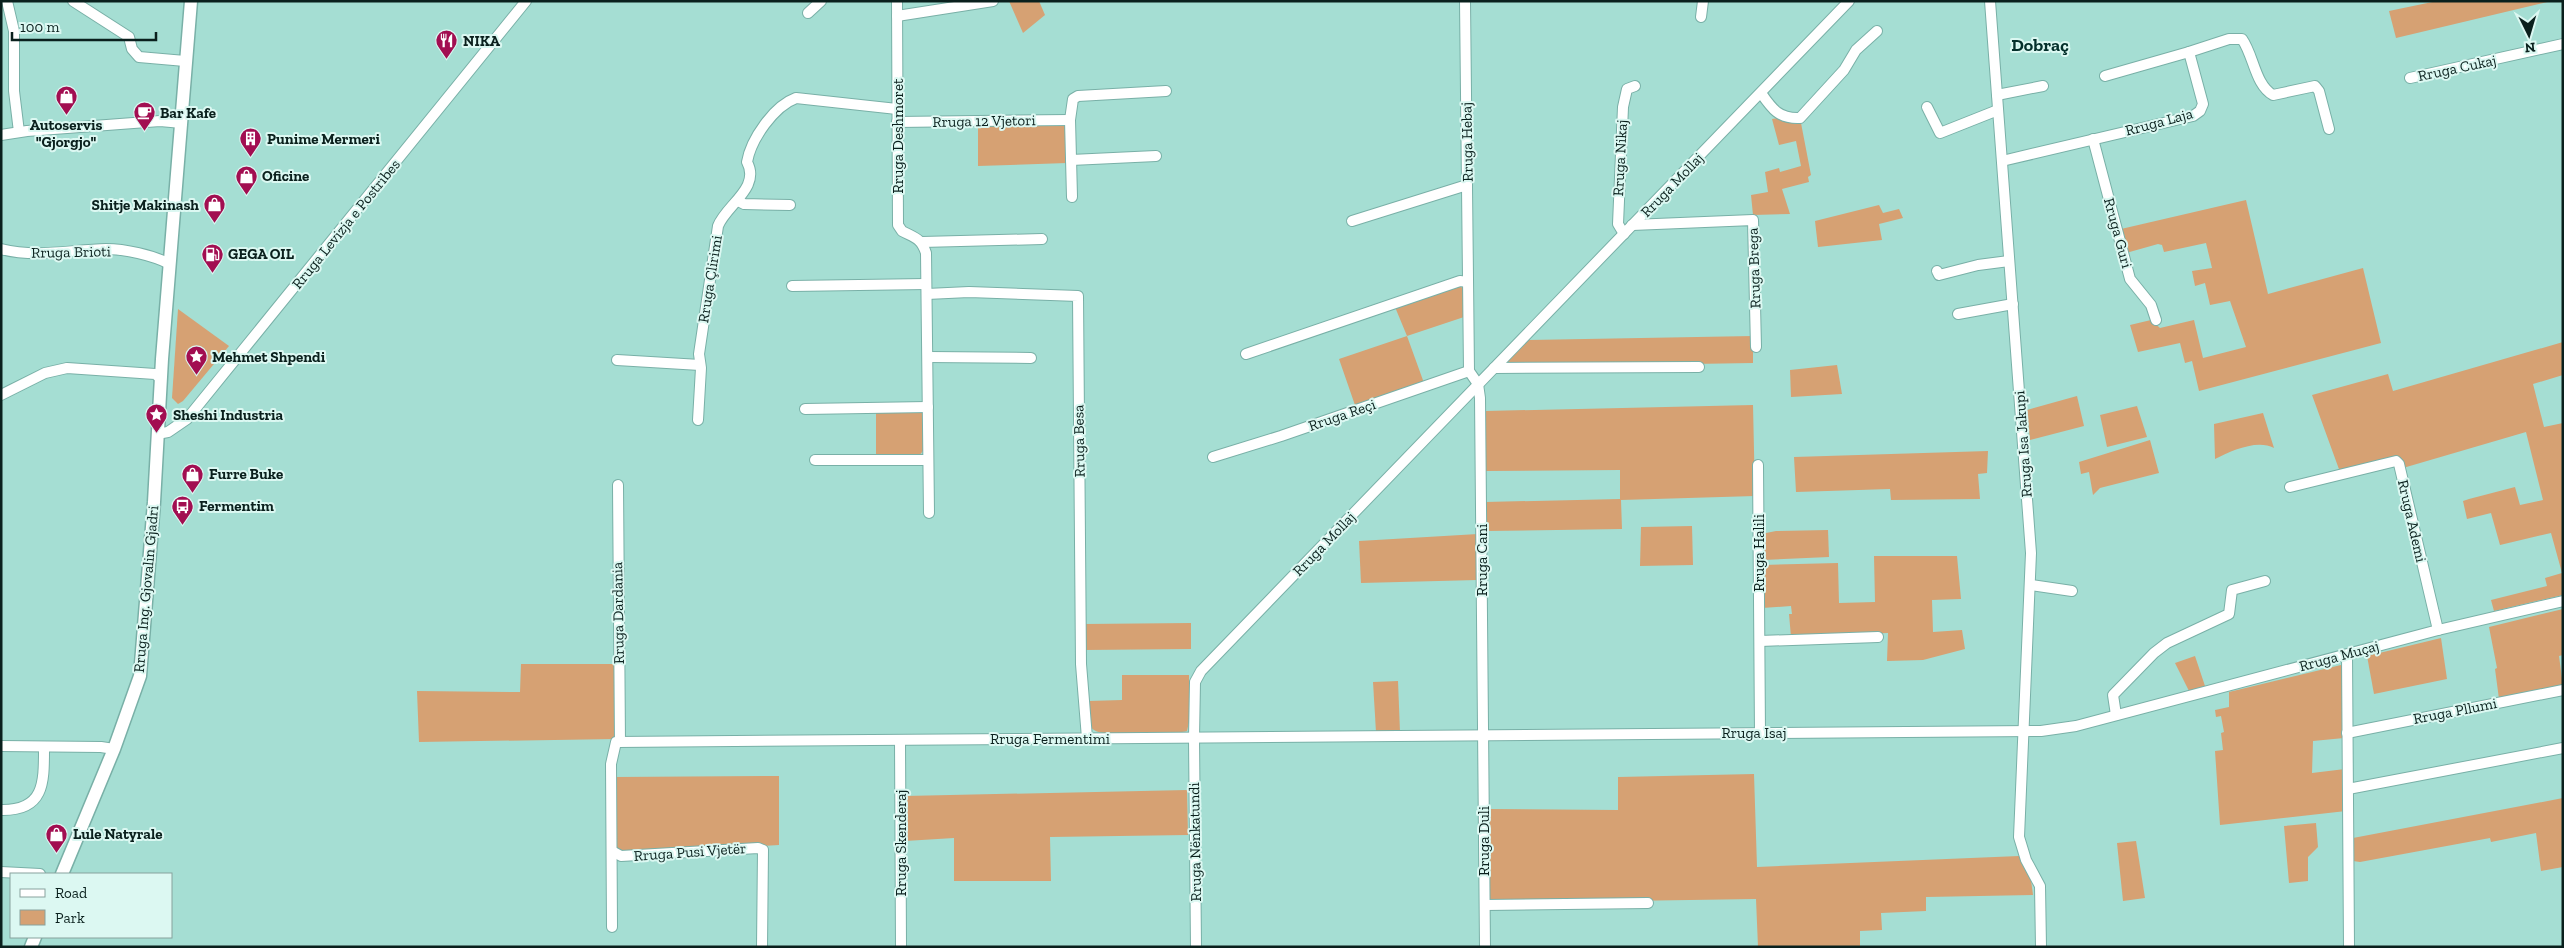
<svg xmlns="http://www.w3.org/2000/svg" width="2564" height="948" viewBox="0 0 2564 948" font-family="'Zilla Slab',serif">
	<rect width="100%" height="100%" fill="#a5ded3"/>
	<g fill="#d6a173">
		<path d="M1009 1H1039L1045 15 1023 33Z"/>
		<path d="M2437 1H2552L2396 38 2389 11Z"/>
		<path d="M1778 118 1796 124 1801 123 1811 175 1808 177 1809 182 1782 189 1790 214 1753 215 1751 195 1768 192 1765 172 1779 168 1780 172 1801 166 1796 141 1779 145 1772 119Z"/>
		<path d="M978 124H1064L1066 126 1067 163 978 166Z"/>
		<path d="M2246 200 2268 294 2363 268 2381 343 2199 391 2192 361 2185 363 2180 343 2138 352 2130 325 2151 320 2160 328 2194 320 2203 358 2246 347 2230 301 2210 305 2205 283 2195 286 2192 271 2212 268 2206 243 2164 252 2162 245 2158 244 2126 253 2121 229Z"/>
		<path d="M1879 205 1883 213 1899 209 1903 218 1879 224 1882 240 1818 247 1815 221Z"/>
		<path d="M1456 285 1466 289 1467 316 1407 336 1424 383 1356 408 1339 359 1407 336 1395 307Z"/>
		<path d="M178 309 229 346 183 401 178 404 172 398Z"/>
		<path d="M1753 336V363L1510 367 1506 363 1529 340Z"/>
		<path d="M2563 342V375L2533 384 2544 427 2563 423V595L2494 611 2491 600 2547 586 2545 578 2562 573 2551 533 2500 545 2491 513 2467 519 2463 501 2469 499 2515 487 2520 505 2543 500 2526 432 2403 468 2401 461 2340 472 2312 395 2388 374 2393 391Z"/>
		<path d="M1837 365 1842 394 1791 397 1790 370Z"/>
		<path d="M2077 396 2084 426 2030 440 2027 410Z"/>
		<path d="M1753 405 1755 496 1621 500 1622 529 1486 531 1485 502 1620 499V470L1485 471V411Z"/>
		<path d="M2137 406 2147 437 2107 447 2100 415Z"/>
		<path d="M876 410 925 411 923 451 918 457H876Z"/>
		<path d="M2263 413 2274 448C2257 439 2231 451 2215 459L2214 424Z"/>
		<path d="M2150 440 2159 473 2100 488 2093 495 2089 472 2081 474 2079 462Z"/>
		<path d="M1988 451 1987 473 1978 474 1980 499 1891 500 1890 489 1796 492 1794 457Z"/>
		<path d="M1692 526 1693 565 1640 566 1641 527Z"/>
		<path d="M1828 530 1829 557 1763 560 1761 534 1776 531Z"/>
		<path d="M1478 534 1477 580 1361 583 1359 541Z"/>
		<path d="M1874 556H1957L1961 599 1932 600 1933 632 1962 630 1965 649 1923 660 1887 661 1888 633 1791 637 1789 614H1792L1791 606 1762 608 1763 565 1838 563 1839 603 1875 602Z"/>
		<path d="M2563 609V655L2559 656 2563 686 2499 699 2495 669 2497 668 2489 627Z"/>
		<path d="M1191 623V649L1084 650V624Z"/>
		<path d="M2441 638 2447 679 2374 694 2367 656Z"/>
		<path d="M2195 656 2205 686 2189 691 2175 663Z"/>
		<path d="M521 664H614L616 739 419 742 417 691 520 692Z"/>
		<path d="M2341 665 2343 668 2344 738 2313 741 2312 773 2345 769 2346 811 2220 825 2215 751 2223 750 2221 733 2224 732 2221 716 2216 717 2215 710 2229 707V692Z"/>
		<path d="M1122 675H1189V722L1187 731C1175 735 1103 737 1094 730 1085 724 1088 710 1089 701L1122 700Z"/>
		<path d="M1398 681 1400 732H1376L1373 682Z"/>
		<path d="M1754 774 1757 867 2019 856 2031 880 2033 895 1926 897V911L1881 913 1882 930 1860 931V947H1758L1756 899 1495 903 1489 901 1487 809 1618 810V777Z"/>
		<path d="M779 776V845L624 853 615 848 614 777Z"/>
		<path d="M1187 790 1188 835 1050 837 1051 881H954V838L905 841V796Z"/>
		<path d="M2563 798V867L2541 871 2536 833 2491 842 2490 838 2360 862 2353 861V838Z"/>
		<path d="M2316 823 2318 847 2308 857V881L2289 883 2284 826Z"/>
		<path d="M2136 841 2145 898 2123 901 2117 843Z"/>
	</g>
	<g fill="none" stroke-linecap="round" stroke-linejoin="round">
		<defs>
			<g id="minor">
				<path d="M7 1 14 31V91L19 132"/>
				<path d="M73 1 129 37 132 49 139 57 185 61"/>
				<path d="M897 1 898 225 902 231C915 238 921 238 926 253L929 513"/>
				<path d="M1465 1 1469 371 1478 384 1480 398 1485 947"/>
				<path d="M1990 1 2031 553 2019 837 2026 860 2040 886 2041 947"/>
				<path d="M808 13 821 1"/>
				<path d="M897 16 993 1"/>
				<path d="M1701 17 1703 1"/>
				<path d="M2189 52 2229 39H2242C2254 56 2255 85 2273 95L2315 86 2319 91 2329 129"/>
				<path d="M2410 78 2563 44"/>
				<path d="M1761 93C1772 109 1779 119 1800 118L1844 70 1856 50 1877 31"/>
				<path d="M1997 95 2043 86"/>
				<path d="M1927 107 1940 133 1998 110"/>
				<path d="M897 122 1070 120"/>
				<path d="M1 135 27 131 160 121 182 123"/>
				<path d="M2093 139 2130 279 2151 305 2156 320"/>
				<path d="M1071 160 1156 156"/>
				<path d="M2002 161 2193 116 2200 111 2203 104 2189 52 2105 76"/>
				<path d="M1072 197 1070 120 1073 99 1078 96 1166 91"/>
				<path d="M738 201 744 204 790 205"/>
				<path d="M1352 221 1467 185"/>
				<path d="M1632 225 1753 220 1756 347"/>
				<path d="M1624 234 1618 224 1623 107 1627 89 1635 86"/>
				<path d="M922 242 1042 239"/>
				<path d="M1 249C36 258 70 250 106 249 125 249 152 255 170 264"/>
				<path d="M1937 271 1939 275 1978 265 2009 261"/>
				<path d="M792 286 926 284"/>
				<path d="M927 294 969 292 1078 296 1081 664 1087 738"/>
				<path d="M1958 314 2013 304"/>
				<path d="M1246 354 1460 281 1468 282"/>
				<path d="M928 357 1031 358"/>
				<path d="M617 360 700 365"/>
				<path d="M1494 368 1699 367"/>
				<path d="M1 395 45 373 67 368 155 374 161 379"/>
				<path d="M805 409 928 407"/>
				<path d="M698 420 701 368 699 354 718 226C726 205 761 188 747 162 751 139 774 106 796 98L897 109"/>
				<path d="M157 434 168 432 187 419 526 1"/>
				<path d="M1213 457 1281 436 1469 371"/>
				<path d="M815 460H927"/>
				<path d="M1758 465 1760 733"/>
				<path d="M618 485 620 742"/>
				<path d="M2290 487 2396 461 2399 464 2438 630"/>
				<path d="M2031 585 2072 591"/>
				<path d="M1760 641 1878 637"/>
				<path d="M2347 655 2349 947"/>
				<path d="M2116 715 2113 695 2154 653 2167 643 2229 614 2232 590 2265 581"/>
				<path d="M2347 733 2563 690"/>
				<path d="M900 740 901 947"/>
				<path d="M1 746 101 747 114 749"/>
				<path d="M2348 789 2563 748"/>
				<path d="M1 810C45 811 44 782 44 747"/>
				<path d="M612 851 621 856 758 848 763 850 762 947"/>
				<path d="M1 872 40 874"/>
				<path d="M1485 905 1648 903"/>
				<path d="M612 927 611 764 616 742 2041 731 2076 726 2438 630 2563 601"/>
				<path d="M1196 947 1194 738 1195 682 1201 671 1849 1"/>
			</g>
			<g id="major">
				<path d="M62 874 114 749 140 676 154 502 162 359 191 1"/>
				<path d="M31 947 35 937"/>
			</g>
		</defs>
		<use href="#minor" stroke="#79b0a7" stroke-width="12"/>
		<use href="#major" stroke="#79b0a7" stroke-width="15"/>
		<use href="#minor" stroke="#fff" stroke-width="10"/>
		<use href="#major" stroke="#fff" stroke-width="12"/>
	</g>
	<defs>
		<symbol id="restaurant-pin" viewBox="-11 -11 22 30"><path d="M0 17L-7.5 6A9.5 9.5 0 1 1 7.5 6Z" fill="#a20e51" stroke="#dcf8f2"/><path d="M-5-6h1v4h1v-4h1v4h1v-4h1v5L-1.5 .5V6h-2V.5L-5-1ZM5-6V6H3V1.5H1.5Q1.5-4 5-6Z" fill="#fff"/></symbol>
		<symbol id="shop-pin" viewBox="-11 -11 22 30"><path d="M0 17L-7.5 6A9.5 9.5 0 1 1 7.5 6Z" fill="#a20e51" stroke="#dcf8f2"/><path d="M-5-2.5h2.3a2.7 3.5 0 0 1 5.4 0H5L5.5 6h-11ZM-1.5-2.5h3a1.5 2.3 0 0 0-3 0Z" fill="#fff"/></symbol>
		<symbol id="cafe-pin" viewBox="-11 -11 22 30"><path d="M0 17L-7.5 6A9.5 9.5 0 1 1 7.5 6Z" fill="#a20e51" stroke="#dcf8f2"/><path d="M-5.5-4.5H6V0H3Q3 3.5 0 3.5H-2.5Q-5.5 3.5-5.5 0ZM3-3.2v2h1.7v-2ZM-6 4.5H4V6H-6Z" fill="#fff"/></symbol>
		<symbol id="building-pin" viewBox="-11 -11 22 30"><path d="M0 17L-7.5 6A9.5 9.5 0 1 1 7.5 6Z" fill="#a20e51" stroke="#dcf8f2"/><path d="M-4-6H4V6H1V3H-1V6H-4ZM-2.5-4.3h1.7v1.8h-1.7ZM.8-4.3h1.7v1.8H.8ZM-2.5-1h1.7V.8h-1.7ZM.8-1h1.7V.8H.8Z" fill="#fff"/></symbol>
		<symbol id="fuel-pin" viewBox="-11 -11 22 30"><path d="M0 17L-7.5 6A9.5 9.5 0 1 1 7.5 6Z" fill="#a20e51" stroke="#dcf8f2"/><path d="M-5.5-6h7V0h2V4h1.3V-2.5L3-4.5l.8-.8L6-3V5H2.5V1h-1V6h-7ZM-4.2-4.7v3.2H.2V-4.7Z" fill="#fff"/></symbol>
		<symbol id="sight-pin" viewBox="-11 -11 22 30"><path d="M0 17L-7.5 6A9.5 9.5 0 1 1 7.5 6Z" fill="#a20e51" stroke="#dcf8f2"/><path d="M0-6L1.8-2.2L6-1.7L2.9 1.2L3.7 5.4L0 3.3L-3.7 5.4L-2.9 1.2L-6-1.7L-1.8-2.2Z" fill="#fff"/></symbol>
		<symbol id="bus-pin" viewBox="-11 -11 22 30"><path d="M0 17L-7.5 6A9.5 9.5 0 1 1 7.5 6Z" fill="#a20e51" stroke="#dcf8f2"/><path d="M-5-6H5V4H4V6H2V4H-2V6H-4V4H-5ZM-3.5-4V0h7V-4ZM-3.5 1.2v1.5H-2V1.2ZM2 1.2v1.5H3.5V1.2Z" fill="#fff"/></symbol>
	</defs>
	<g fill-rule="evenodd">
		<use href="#restaurant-pin" x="434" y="28" width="25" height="34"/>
		<use href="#shop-pin" x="54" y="84" width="25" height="34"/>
		<use href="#cafe-pin" x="132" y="100" width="25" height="34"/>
		<use href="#building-pin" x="238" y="126" width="25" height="34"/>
		<use href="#shop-pin" x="234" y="164" width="25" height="34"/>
		<use href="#shop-pin" x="202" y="192" width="25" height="34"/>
		<use href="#fuel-pin" x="200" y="242" width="25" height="34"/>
		<use href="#sight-pin" x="184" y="344" width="25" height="34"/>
		<use href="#sight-pin" x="144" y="402" width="25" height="34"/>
		<use href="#shop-pin" x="180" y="462" width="25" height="34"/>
		<use href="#bus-pin" x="170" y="494" width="25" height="34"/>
		<use href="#shop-pin" x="44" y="822" width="25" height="34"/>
	</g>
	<g text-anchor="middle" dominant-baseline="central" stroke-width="4" stroke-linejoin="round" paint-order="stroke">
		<g font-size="15" font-weight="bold" fill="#0a201d" stroke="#dcf8f2" text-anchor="start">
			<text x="463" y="41">NIKA</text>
			<text x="160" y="113">Bar Kafe</text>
			<text x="66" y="125" text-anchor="middle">Autoservis<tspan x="66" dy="17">"Gjorgjo"</tspan></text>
			<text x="267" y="139">Punime Mermeri</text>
			<text x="262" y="176">Oficine</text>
			<text x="199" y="205" text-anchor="end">Shitje Makinash</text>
			<text x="228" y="254">GEGA OIL</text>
			<text x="212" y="357">Mehmet Shpendi</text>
			<text x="173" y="415">Sheshi Industria</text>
			<text x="209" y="474">Furre Buke</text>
			<text x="199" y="506">Fermentim</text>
			<text x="73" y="834">Lule Natyrale</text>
		</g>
		<g font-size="15" fill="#0a201d" stroke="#dcf8f2">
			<text transform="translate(2457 68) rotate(-12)">Rruga Cukaj</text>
			<text transform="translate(984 121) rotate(-1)">Rruga 12 Vjetori</text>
			<text transform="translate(2159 122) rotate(-15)">Rruga Laja</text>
			<text transform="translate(898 136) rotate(-90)">Rruga Deshmoret</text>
			<text transform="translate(1467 142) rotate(-91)">Rruga Hebaj</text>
			<text transform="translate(1620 158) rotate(-87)">Rruga Nikaj</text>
			<text transform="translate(1672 185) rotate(-46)">Rruga Mollaj</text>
			<text transform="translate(346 224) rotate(-51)">Rruga Levizja e Postribes</text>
			<text transform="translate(2118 233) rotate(75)">Rruga Guri</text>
			<text transform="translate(71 252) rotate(-1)">Rruga Brioti</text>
			<text transform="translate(1754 268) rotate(-92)">Rruga Brega</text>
			<text transform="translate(710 279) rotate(-81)">Rruga Çlirimi</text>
			<text transform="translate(1342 415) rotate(-19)">Rruga Reçi</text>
			<text transform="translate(1079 441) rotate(-91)">Rruga Besa</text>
			<text transform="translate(2023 444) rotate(-94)">Rruga Isa Jakupi</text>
			<text transform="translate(2412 521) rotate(77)">Rruga Ademi</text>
			<text transform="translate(1324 544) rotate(-46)">Rruga Mollaj</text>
			<text transform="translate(1759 553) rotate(-90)">Rruga Halili</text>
			<text transform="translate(1482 560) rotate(-90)">Rruga Cani</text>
			<text transform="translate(146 589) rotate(-85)">Rruga Ing. Gjovalin Gjadri</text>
			<text transform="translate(618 613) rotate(-91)">Rruga Dardania</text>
			<text transform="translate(2339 656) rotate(-15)">Rruga Muçaj</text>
			<text transform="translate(2455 711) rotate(-11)">Rruga Pllumi</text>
			<text x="1754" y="733">Rruga Isaj</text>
			<text x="1050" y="739">Rruga Fermentimi</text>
			<text transform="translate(1484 841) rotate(-90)">Rruga Duli</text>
			<text transform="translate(1195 842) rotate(-91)">Rruga Nënkatundi</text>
			<text transform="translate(901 843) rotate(-90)">Rruga Skenderaj</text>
			<text transform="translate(690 852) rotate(-4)">Rruga Pusi Vjetër</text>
		</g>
		<g font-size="18" font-weight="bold" fill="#04302b" stroke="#dcf8f2">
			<text x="2040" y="45">Dobraç</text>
		</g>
	</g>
	<rect width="2564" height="948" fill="none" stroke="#0a201d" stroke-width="5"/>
	<rect x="10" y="873" width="162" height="65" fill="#dcf8f2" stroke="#88a29d"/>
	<rect x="20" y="889" width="25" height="8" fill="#ffffff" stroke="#88a29d"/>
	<text x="55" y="898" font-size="15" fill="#0a201d">Road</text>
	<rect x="20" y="910" width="25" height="15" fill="#d6a173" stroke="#88a29d"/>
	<text x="55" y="923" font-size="15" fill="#0a201d">Park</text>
	<g transform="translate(2529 35) rotate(175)" stroke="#dcf8f2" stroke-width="4" paint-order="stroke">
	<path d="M0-4L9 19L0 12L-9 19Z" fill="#0a201d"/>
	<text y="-8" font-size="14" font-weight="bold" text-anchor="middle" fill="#0a201d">N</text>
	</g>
	<path d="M12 32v8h144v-8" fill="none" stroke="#0a201d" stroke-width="2.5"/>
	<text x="20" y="32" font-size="15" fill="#0a201d" stroke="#dcf8f2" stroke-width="4" paint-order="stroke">100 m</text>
</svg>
